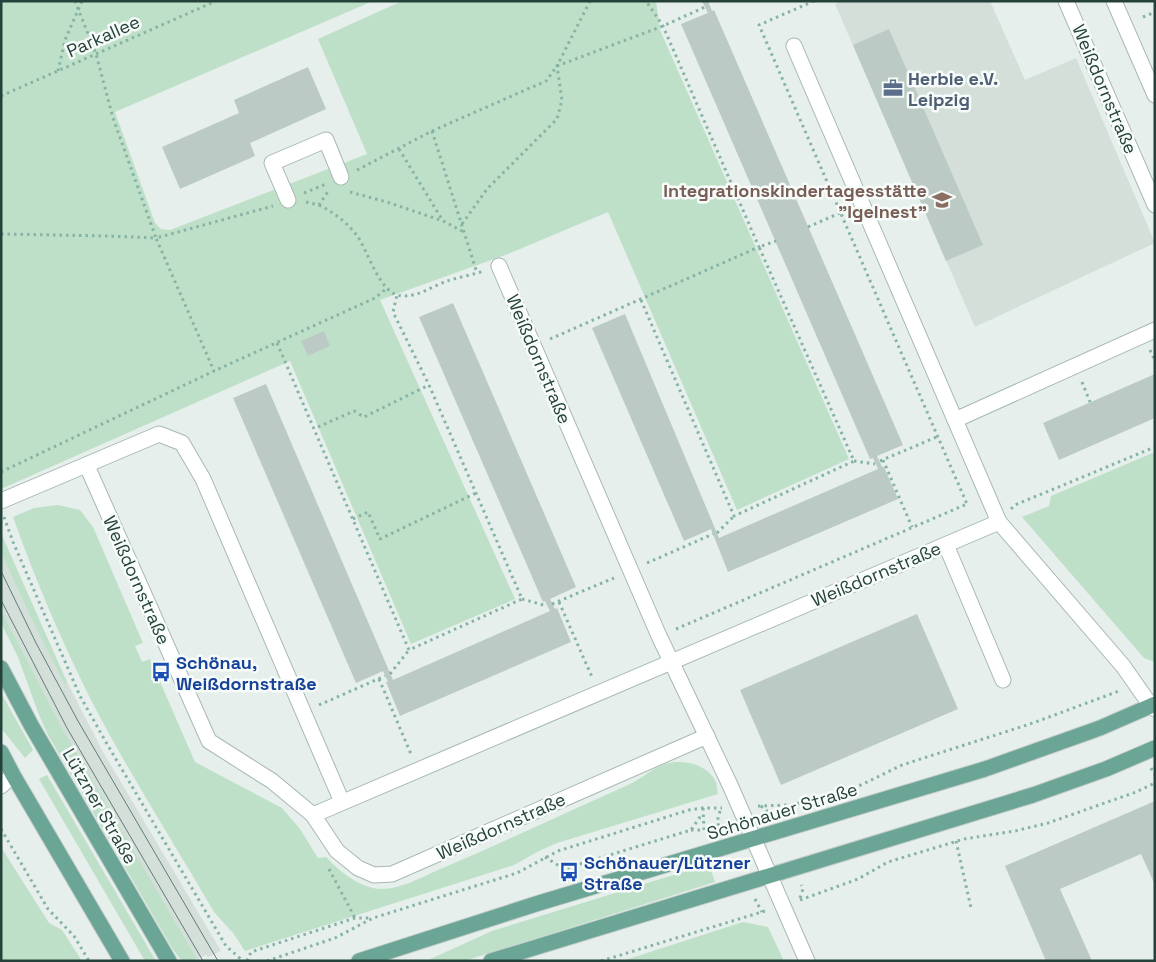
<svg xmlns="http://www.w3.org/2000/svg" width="1156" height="962" viewBox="0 0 1156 962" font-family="'Space Grotesk',sans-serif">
	<rect width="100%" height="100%" fill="#e6efeb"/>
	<g fill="#d4dfda">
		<path d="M841 1H990L1025 80 1076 58 1155 243 975 327 835 4Z"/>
		<path d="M1 553 30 616 65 684 67 682 103 752 221 951 208 957 206 955 197 959 61 726 1 610Z"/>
	</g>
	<g fill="#bfe0c8">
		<path d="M1 1H373L115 112 155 223 161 229 170 230 367 154 318 39 402 1H656L660 30 849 459 737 510 608 212 508 254 380 300 515 599 411 644 290 361 1 489Z"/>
		<path d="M1155 452V662L1144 658 1022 517 1049 506 1051 496Z"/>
		<path d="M58 505 80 510 93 527 143 643 135 646 142 662 150 659 195 762 282 808 300 829 318 858 326 857C340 872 360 888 381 889 403 889 425 875 445 867 506 841 567 812 628 785 644 778 657 763 675 762 690 761 707 766 715 780 717 784 717 790 718 794L557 843 539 851 514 865 245 951 233 933 214 912C173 841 128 772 90 698 61 640 35 579 13 517L34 508Z"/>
		<path d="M1 533 67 682 65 685 30 616 1 553Z"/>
		<path d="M1 610 61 726 197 959 182 961 172 948 48 735 39 715 18 657 1 623Z"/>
		<path d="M1 693 33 750 25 758 1 728Z"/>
		<path d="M47 775 156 961H145L39 779Z"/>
		<path d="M1 847 49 923 62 930 82 961H1Z"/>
		<path d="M709 864 715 882 464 961H426L492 931Z"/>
		<path d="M743 922 768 927 784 961H622Z"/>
	</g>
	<g fill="#bbcac4">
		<path d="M702 1H708L712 11 714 10 903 445 877 456 882 467H884L898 499 728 572 711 529 684 541 592 328 625 314 719 538 878 469 873 458 870 459 681 24 708 13Z"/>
		<path d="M889 29 983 245 946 261 853 45Z"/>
		<path d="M308 67 326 109 250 143 255 156 180 189 162 147 239 113 234 100Z"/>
		<path d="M453 303 576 587 550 599 555 609 557 608 571 642 400 716 386 682H388L383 671 356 683 233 398 266 384 393 680 550 611 545 601 543 602 419 317Z"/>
		<path d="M324 331 330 346 308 356 301 341Z"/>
		<path d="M1155 374V418L1059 460 1043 423Z"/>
		<path d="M917 614 958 709 781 785 740 690Z"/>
		<path d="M1155 801V885L1141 854 1060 889 1092 961H1046L1005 866Z"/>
	</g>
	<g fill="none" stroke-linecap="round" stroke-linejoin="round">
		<defs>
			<g id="minor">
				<path d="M1066 1 1155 205"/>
				<path d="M1114 1 1155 95"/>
				<path d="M794 46 999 522 1123 666 1151 706 1155 709"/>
				<path d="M288 200 272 163 326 140 341 177"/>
				<path d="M499 266 659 636 730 785 807 961"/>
				<path d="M955 420 1155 330"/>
				<path d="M87 466 209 741 272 781 313 815 337 851 358 868 374 875 392 874 707 736"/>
				<path d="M1 501 159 434 182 443 203 479 342 802"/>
				<path d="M946 545 1003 680"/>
				<path d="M1 786 13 775"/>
				<path d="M313 815 999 522"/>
			</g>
			<g id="major">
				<path d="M1 668 31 725 169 961"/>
				<path d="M1 752 13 775 122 961"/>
				<path d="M359 961 539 903 985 769 1100 728 1155 704"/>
				<path d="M491 961 1033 795 1106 769 1155 748"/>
			</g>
		</defs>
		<use href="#minor" stroke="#a8b8b2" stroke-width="17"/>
		<use href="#major" stroke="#c2cac8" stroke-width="17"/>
		<g stroke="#86b3a5" stroke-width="3" stroke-dasharray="2.5 4" stroke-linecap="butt">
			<path d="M75 1 96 54 113 118 156 238 273 206"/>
			<path d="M814 1 759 25 967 504"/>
			<path d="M1143 17 1155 12"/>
			<path d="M58 71 65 40 82 1"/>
			<path d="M1 96 216 1"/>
			<path d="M432 131 477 273"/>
			<path d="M399 149 443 221"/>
			<path d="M357 170 432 131 546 81 557 66 663 26 705 7"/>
			<path d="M350 192 387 202 443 221 464 232"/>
			<path d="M304 193 326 184"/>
			<path d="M306 202 319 205 329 190"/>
			<path d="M319 205C333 212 345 221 355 233 369 250 379 297 404 296 419 296 433 286 447 281 459 277 472 275 484 271"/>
			<path d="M462 224 487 189 557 119 562 100 557 66 590 1"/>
			<path d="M808 227 842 212"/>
			<path d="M1 234 106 236 156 238 214 371"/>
			<path d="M641 300 734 516 854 461 759 247 776 241"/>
			<path d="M550 339 759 247 663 26 646 1"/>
			<path d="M277 343 409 650 522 599 429 385 393 312 397 295"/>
			<path d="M1150 350 1155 361"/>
			<path d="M1082 382 1090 402"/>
			<path d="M318 427 354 411 364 417 429 385"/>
			<path d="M883 460 912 527"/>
			<path d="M854 461 875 464"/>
			<path d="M880 461 939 436"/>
			<path d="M1 472 214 371 375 298 386 289"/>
			<path d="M1011 509 1015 505 1155 447"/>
			<path d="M4 517 13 542 80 696 107 744 226 946 243 961"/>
			<path d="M353 519 368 512 380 539 476 493"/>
			<path d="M717 533 734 516"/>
			<path d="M647 563 713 534"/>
			<path d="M522 599 547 606"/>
			<path d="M559 602 592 677"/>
			<path d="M552 604 614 578"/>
			<path d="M676 629 967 504"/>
			<path d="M390 674 409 650"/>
			<path d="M379 679 411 754"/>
			<path d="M319 705 385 676"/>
			<path d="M1151 768 1155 775"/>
			<path d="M758 806 790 805 804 802 861 785 902 765 1033 723 1119 691"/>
			<path d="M761 806 767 811 769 816"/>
			<path d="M720 811 717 822 721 830"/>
			<path d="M1 829 48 909 74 936 89 961"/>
			<path d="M691 830H704L703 808"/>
			<path d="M956 841 971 908"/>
			<path d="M545 857 564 869 691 830 702 814"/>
			<path d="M329 869 355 918"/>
			<path d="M800 898 803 889 801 885"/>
			<path d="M755 899 762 912"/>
			<path d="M800 900 858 879 888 862 964 839 1015 831 1048 823 1136 792 1155 783"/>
			<path d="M247 961 251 952 355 918H372"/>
			<path d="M267 961 335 938 373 918 517 873 558 851 689 810 703 808H722"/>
			<path d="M601 961 765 911"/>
		</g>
		<use href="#minor" stroke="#fff" stroke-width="15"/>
		<use href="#major" stroke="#6aa596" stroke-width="15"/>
		<g stroke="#5f7d75" stroke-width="1">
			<path d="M1 571 36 643 78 721 218 961"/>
			<path d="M1 600 67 728 203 961"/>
		</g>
	</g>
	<defs>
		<symbol id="office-bare" viewBox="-9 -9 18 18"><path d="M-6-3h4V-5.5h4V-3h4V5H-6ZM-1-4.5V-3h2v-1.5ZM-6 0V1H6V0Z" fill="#5c6f8a" stroke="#f7fbf9" stroke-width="2.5" paint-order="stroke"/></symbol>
		<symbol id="school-bare" viewBox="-9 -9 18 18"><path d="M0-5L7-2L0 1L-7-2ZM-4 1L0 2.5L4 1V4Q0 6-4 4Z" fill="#8d6e63" stroke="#f7fbf9" stroke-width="2.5" paint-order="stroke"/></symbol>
		<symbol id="bus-bare" viewBox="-9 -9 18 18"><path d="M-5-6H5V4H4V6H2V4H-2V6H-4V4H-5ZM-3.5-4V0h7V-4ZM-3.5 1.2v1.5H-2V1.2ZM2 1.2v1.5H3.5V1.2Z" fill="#1a4fb4" stroke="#f7fbf9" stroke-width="2.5" paint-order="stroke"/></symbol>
	</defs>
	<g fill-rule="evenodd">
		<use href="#office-bare" x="879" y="74" width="28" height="28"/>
		<use href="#school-bare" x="928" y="186" width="28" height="28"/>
		<use href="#bus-bare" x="147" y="658" width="28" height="28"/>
		<use href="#bus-bare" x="555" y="858" width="28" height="28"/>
	</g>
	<g text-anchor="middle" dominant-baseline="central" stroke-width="5" stroke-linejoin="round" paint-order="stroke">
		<g font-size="18" fill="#24423a" stroke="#f7fbf9">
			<text transform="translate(103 36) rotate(-24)">Parkallee</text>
			<text transform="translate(1105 89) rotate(67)">Weißdornstraße</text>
			<text transform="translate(539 359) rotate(67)">Weißdornstraße</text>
			<text transform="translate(876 574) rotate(-23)">Weißdornstraße</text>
			<text transform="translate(137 580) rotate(66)">Weißdornstraße</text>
			<text transform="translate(100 806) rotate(60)">Lützner Straße</text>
			<text transform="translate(782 811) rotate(-17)">Schönauer Straße</text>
			<text transform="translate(501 826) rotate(-24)">Weißdornstraße</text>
		</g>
		<g font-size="18" font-weight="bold" fill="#4e5e75" stroke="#f7fbf9" text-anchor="start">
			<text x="908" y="78">Herbie e.V.<tspan x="908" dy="21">Leipzig</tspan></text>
		</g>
		<g font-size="18" font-weight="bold" fill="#785e54" stroke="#f7fbf9" text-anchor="end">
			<text x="927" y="190">Integrationskindertagesstätte<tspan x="927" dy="21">"Igelnest"</tspan></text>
		</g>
		<g font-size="18" font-weight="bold" fill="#164399" stroke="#f7fbf9" text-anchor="start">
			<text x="176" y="662">Schönau,<tspan x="176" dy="21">Weißdornstraße</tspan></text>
			<text x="584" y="862">Schönauer/Lützner<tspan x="584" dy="21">Straße</tspan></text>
		</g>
	</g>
	<rect width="1156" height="962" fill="none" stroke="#24423a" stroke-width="5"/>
</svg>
